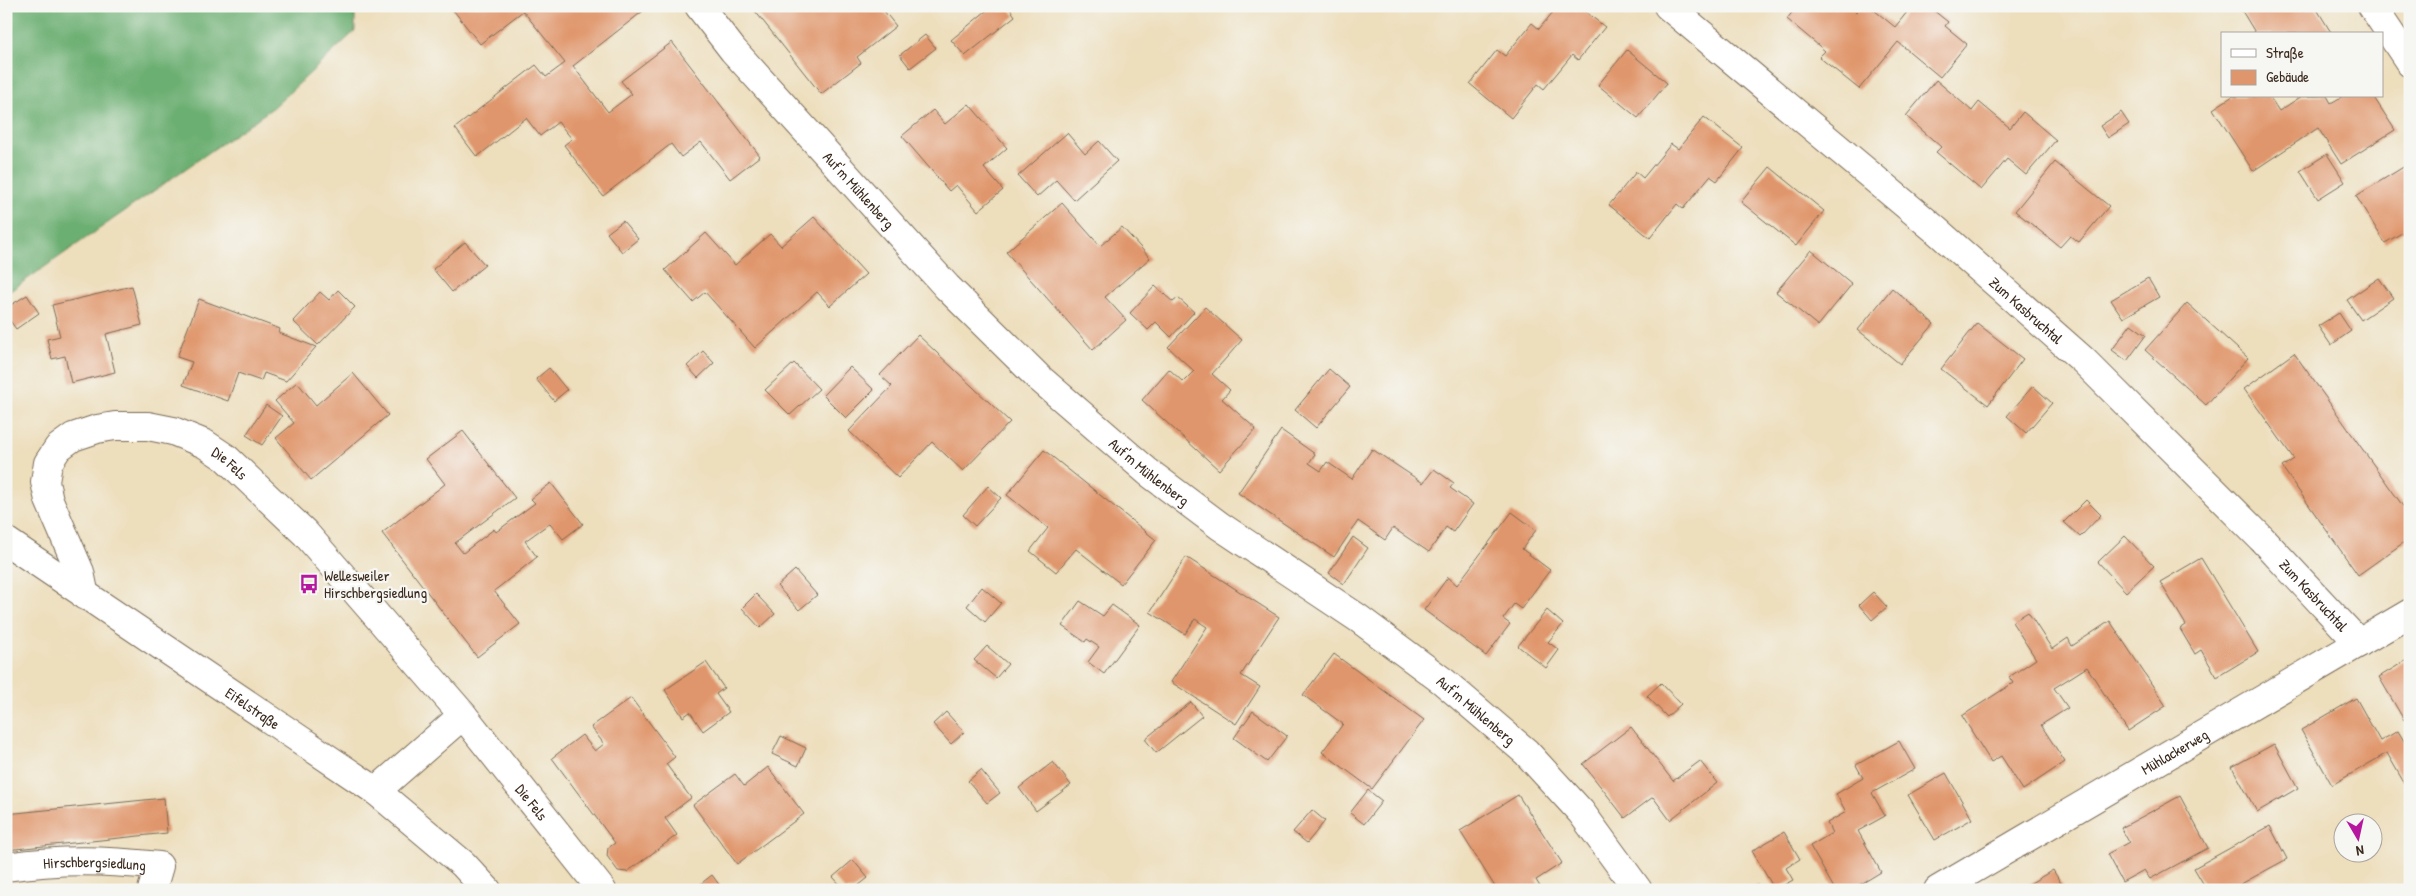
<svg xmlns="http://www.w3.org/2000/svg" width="2416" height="896" viewBox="0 0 2416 896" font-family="'Patrick Hand',sans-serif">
	<rect width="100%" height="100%" fill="#f6f6f2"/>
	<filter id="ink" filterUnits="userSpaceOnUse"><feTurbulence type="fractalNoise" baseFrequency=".02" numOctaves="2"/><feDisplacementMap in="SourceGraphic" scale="10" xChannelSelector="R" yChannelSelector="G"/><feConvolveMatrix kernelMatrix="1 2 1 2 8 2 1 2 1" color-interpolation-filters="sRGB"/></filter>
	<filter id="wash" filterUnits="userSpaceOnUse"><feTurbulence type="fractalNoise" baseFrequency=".0096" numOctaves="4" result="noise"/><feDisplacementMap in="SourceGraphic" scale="20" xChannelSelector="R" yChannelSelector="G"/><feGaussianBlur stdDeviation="1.12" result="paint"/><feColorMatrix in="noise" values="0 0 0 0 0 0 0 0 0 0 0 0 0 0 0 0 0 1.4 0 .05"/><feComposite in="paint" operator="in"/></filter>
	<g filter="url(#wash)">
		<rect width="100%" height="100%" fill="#eddebc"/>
		<path fill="#6caf72" stroke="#546c48" d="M6 6H355V31L274 107 6 294Z"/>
		<g id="blocks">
			<g fill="#e0966c">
				<path d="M450 6H639L643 11 573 66 608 112 632 94 621 81 672 42 760 156 730 179 701 142 681 157 671 144 603 196 564 145 572 139 558 122 540 136 526 118 477 157 455 128 536 65 546 77 565 63 523 11 480 44Z"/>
				<path d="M751 6H880L896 26 857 57 861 63 821 94Z"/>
				<path d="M992 6H1008L1015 16 965 56 951 40Z"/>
				<path d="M1558 6H1578L1605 27 1578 60 1572 55 1544 89 1538 84 1511 118 1470 84 1497 50 1505 56 1532 23 1539 29Z"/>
				<path d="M1797 6H1849L1856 12 1861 6H1869L1895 27 1912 6H1928L1948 22 1945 26 1967 44 1940 77 1898 42 1859 89 1819 57 1825 51 1787 19Z"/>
				<path d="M2239 6H2315L2332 34H2256Z"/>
				<path d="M925 35 936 48 910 68 900 55Z"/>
				<path d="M1627 50 1667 83 1638 118 1598 85Z"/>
				<path d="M1936 80 1972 111 1979 102 2010 128 2023 112 2056 140 2026 175 2007 159 1981 190 1936 152 1941 147 1906 116Z"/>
				<path d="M2233 96H2269L2279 111 2302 96H2327L2331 103 2343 96H2373L2395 130 2341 164 2318 128 2253 171 2213 109Z"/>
				<path d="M969 104 1007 148 984 168 1003 190 978 211 956 185 949 191 902 136 933 110 945 124Z"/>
				<path d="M2121 112 2129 124 2108 138 2100 126Z"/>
				<path d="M1704 117 1743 148 1717 181 1710 176 1683 209 1677 204 1650 238 1609 205 1636 172 1643 178 1671 144 1678 149Z"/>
				<path d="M1067 133 1085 154 1099 141 1117 161 1074 200 1056 180 1037 197 1018 176Z"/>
				<path d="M2327 154 2345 182 2318 199 2300 171Z"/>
				<path d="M2055 162 2109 206 2079 242 2070 236 2060 247 2015 211Z"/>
				<path d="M2410 163V228L2385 243 2356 196Z"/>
				<path d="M1770 167 1824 211 1796 246 1741 202Z"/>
				<path d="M1062 203 1100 246 1122 227 1150 258 1105 297 1126 320 1093 350 1006 252Z"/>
				<path d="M814 217 866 274 830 306 817 292 755 348 705 292 693 302 665 270 706 233 735 265 770 234 781 246Z"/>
				<path d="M623 221 638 239 622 252 607 233Z"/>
				<path d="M465 242 485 265 452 292 433 269Z"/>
				<path d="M1811 250 1852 284 1818 326 1776 292Z"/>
				<path d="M2148 278 2159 297 2123 318 2111 300Z"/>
				<path d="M2379 278 2393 298 2361 320 2347 300Z"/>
				<path d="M132 286 142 325 106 334 115 372 71 383 65 356 52 359 47 339 60 336 52 305Z"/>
				<path d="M1155 286 1173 302 1178 298 1194 312 1171 337 1156 322 1148 330 1130 313Z"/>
				<path d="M1892 288 1934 324 1900 364 1858 330Z"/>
				<path d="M338 290 355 307 318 345 293 321 320 292 329 300Z"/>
				<path d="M27 295 39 313 16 329 6 315V308Z"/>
				<path d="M199 299 280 329 279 333 316 347 286 381 264 373 261 381 238 373 228 401 183 385 192 362 177 357Z"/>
				<path d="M2187 303 2248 358 2206 405 2145 350Z"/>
				<path d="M1205 307 1242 340 1212 374 1230 390 1222 399 1256 429 1219 470 1142 400 1169 369 1183 382 1194 371 1168 347Z"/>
				<path d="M2339 313 2351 331 2331 345 2318 326Z"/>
				<path d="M1977 323 2023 359 1988 405 1941 369Z"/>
				<path d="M2131 324 2146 335 2127 361 2112 350Z"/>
				<path d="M918 335 1010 422 963 471 932 442 898 478 849 431 892 386 880 375Z"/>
				<path d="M703 351 714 363 698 378 687 366Z"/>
				<path d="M2294 353 2410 516V538L2358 575 2282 467 2294 459 2244 389Z"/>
				<path d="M794 363 819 389 790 415 765 390Z"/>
				<path d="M850 367 874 390 846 418 823 395Z"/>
				<path d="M549 368 567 390 554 401 536 379Z"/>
				<path d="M1329 369 1350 387 1316 428 1295 410Z"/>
				<path d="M353 373 388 415 311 480 276 438 294 423 275 401 297 382 316 405Z"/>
				<path d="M2033 386 2052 403 2026 433 2007 416Z"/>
				<path d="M266 405 282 416 262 445 246 435Z"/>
				<path d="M1281 430 1315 454 1309 463 1321 471 1327 462 1352 479 1372 449 1423 483 1434 469 1454 483 1450 488 1473 504 1453 532 1446 527 1429 552 1393 528 1385 540 1358 521 1334 557 1238 493Z"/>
				<path d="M463 431 515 498 455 543 463 553 494 529 496 532 535 503 531 499 551 483 583 524 563 539 550 523 525 541 537 557 494 591 520 624 477 657 382 533 445 484 426 459Z"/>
				<path d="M1044 450 1156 540 1121 584 1076 549 1056 572 1030 551 1048 528 1007 495Z"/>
				<path d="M988 486 1001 498 975 526 963 515Z"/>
				<path d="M2086 500 2101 515 2080 537 2064 522Z"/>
				<path d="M1512 512 1536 530 1522 549 1550 570 1521 609 1514 604 1503 619 1510 624 1486 656 1424 610 1448 577 1457 585Z"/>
				<path d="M2125 536 2154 566 2126 592 2098 562Z"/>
				<path d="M1353 537 1368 548 1344 584 1329 573Z"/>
				<path d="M1186 557 1279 617 1241 675 1260 687 1236 724 1171 682 1207 627 1195 619 1185 634 1150 612Z"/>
				<path d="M2201 558 2258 652 2217 677 2201 650 2195 654 2180 629 2186 625 2160 582Z"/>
				<path d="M795 570 817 595 799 610 777 586Z"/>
				<path d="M982 587 1001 603 985 622 967 606Z"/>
				<path d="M1873 592 1887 607 1872 620 1859 605Z"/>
				<path d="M756 594 775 614 760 628 742 608Z"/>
				<path d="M1080 601 1103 616 1112 605 1140 625 1104 674 1088 662 1099 647 1087 639 1085 642 1062 626Z"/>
				<path d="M1547 610 1563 624 1548 642 1559 650 1546 668 1518 646Z"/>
				<path d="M2028 612 2052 649 2068 638 2072 646 2110 621 2166 706 2128 731 2087 667 2054 688 2068 708 2041 725 2065 762 2023 790 2001 756 1991 762 1962 716 2013 683 2009 677 2036 659 2012 622Z"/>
				<path d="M987 646 1008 664 996 678 974 660Z"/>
				<path d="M1334 654 1424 720 1372 789 1322 752 1343 724 1303 695Z"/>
				<path d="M2410 658V717L2404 720 2379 677Z"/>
				<path d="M706 662 724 688 716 694 729 712 703 731 690 712 683 717 665 690Z"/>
				<path d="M1661 683 1681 704 1667 717 1647 696Z"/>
				<path d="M631 698 675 757 666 764 691 798 665 818 677 835 627 872 618 871 607 856 608 848 615 843 552 758 582 735 595 751 604 744 591 727Z"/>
				<path d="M2356 698 2380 741 2398 731 2410 751V787L2407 788 2387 753 2332 785 2301 730Z"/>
				<path d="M1191 702 1202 716 1156 753 1145 739Z"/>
				<path d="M1253 711 1287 736 1267 762 1234 738Z"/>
				<path d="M946 712 964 732 951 744 933 724Z"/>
				<path d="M1631 727 1673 781 1700 761 1717 783 1670 820 1653 797 1625 818 1583 764Z"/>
				<path d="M781 736 806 748 798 766 772 754Z"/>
				<path d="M1899 741 1915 769 1872 793 1885 816 1858 831 1881 872 1851 890H1835L1810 846 1832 833 1827 823 1846 812 1836 794 1863 778 1856 765Z"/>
				<path d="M2274 744 2298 788 2257 812 2232 767Z"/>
				<path d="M1053 762 1071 785 1036 811 1019 788Z"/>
				<path d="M768 767 804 814 737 864 693 805 735 774 744 786Z"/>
				<path d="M981 770 1000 793 987 803 968 781Z"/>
				<path d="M1946 773 1972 819 1935 840 1908 795Z"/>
				<path d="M1368 790 1382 801 1364 824 1350 813Z"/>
				<path d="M1518 795 1562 863 1536 880 1542 890H1497L1460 831Z"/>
				<path d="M2180 796 2208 848 2150 879 2144 870 2122 882 2107 854 2129 842 2121 828Z"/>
				<path d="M164 798 167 833 6 850V814Z"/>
				<path d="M1312 810 1325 821 1307 843 1293 832Z"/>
				<path d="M2270 826 2287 859 2230 890H2207L2194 868Z"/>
				<path d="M1784 832 1800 859 1786 868 1793 880 1775 890 1752 851Z"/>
				<path d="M853 860 868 878 853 890H845L833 877Z"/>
				<path d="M2053 870 2065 890H2019Z"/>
				<path d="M712 875 723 890H693Z"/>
				<path d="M1758 885 1761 890H1750Z"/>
			</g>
		</g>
	</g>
	<g filter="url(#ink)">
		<use href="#blocks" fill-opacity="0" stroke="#796955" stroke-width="1"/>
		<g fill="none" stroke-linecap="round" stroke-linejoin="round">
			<defs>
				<g id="minor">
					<path id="s1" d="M699 6 733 50 947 287 1038 377 1148 472 1220 526 1358 618 1444 682 1526 752 1581 812 1638 890"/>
					<path id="s2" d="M1668 6 1936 230 2083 360 2261 538 2359 643"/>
					<path d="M2372 6 2410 63"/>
					<path id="s3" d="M6 541 376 791 463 864 487 890"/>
					<path id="s4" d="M85 596 80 572 49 500 45 482 48 463 58 448 73 437 97 429 115 426H148L173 431 205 444 226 458 305 533 463 715 602 890"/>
					<path d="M376 791 463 715"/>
					<path id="s5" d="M6 867C60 859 105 860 159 866L152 890"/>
					<path id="s6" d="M1938 890 2410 613"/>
				</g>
			</defs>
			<use href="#minor" stroke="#796955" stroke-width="30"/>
			<use href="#minor" stroke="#fff" stroke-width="28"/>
		</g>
	</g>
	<defs>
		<symbol id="bus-bare" viewBox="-9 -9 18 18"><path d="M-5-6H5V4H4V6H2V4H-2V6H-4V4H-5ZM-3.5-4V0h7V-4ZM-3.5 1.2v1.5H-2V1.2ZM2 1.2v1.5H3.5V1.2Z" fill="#b5179e" stroke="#f6f6f2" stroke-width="2.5" paint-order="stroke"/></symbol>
	</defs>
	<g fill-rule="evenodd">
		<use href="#bus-bare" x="295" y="570" width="28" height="28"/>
	</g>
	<g text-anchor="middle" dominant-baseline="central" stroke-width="4.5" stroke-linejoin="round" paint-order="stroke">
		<g font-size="15" fill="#3b2a1e" stroke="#f6f6f2">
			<text stroke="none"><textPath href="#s1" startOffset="244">Auf'm Mühlenberg</textPath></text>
			<text stroke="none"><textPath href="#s2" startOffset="470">Zum Kasbruchtal</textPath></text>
			<text stroke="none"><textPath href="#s4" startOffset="345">Die Fels</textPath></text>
			<text stroke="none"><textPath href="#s1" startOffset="649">Auf'm Mühlenberg</textPath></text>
			<text stroke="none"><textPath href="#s2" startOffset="875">Zum Kasbruchtal</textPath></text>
			<text stroke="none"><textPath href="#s3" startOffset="298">Eifelstraße</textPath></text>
			<text stroke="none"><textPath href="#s1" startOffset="1054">Auf'm Mühlenberg</textPath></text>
			<text stroke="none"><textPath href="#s6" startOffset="274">Mühlackerweg</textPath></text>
			<text stroke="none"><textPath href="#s4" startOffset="800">Die Fels</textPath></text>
			<text stroke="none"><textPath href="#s5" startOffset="89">Hirschbergsiedlung</textPath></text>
		</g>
		<g font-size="15" fill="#3b2a1e" stroke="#f6f6f2" text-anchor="start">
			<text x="324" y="575">Wellesweiler<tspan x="324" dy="17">Hirschbergsiedlung</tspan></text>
		</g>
	</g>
	<rect width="2416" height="896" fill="none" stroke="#f6f6f2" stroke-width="25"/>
	<rect x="2221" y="32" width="162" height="65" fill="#f6f6f2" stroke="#aba49d"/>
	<rect x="2231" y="49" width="25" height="8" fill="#ffffff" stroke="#aba49d"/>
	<text x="2266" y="58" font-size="15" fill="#3b2a1e">Straße</text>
	<rect x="2231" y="70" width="25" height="15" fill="#e0966c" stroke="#aba49d"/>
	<text x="2266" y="82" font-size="15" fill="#3b2a1e">Gebäude</text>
	<g transform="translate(2358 838) rotate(171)"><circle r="24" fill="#f6f6f2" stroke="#aba49d"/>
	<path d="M0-4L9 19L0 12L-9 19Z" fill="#b5179e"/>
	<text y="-8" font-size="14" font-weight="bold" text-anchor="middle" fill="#3b2a1e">N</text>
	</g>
</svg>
